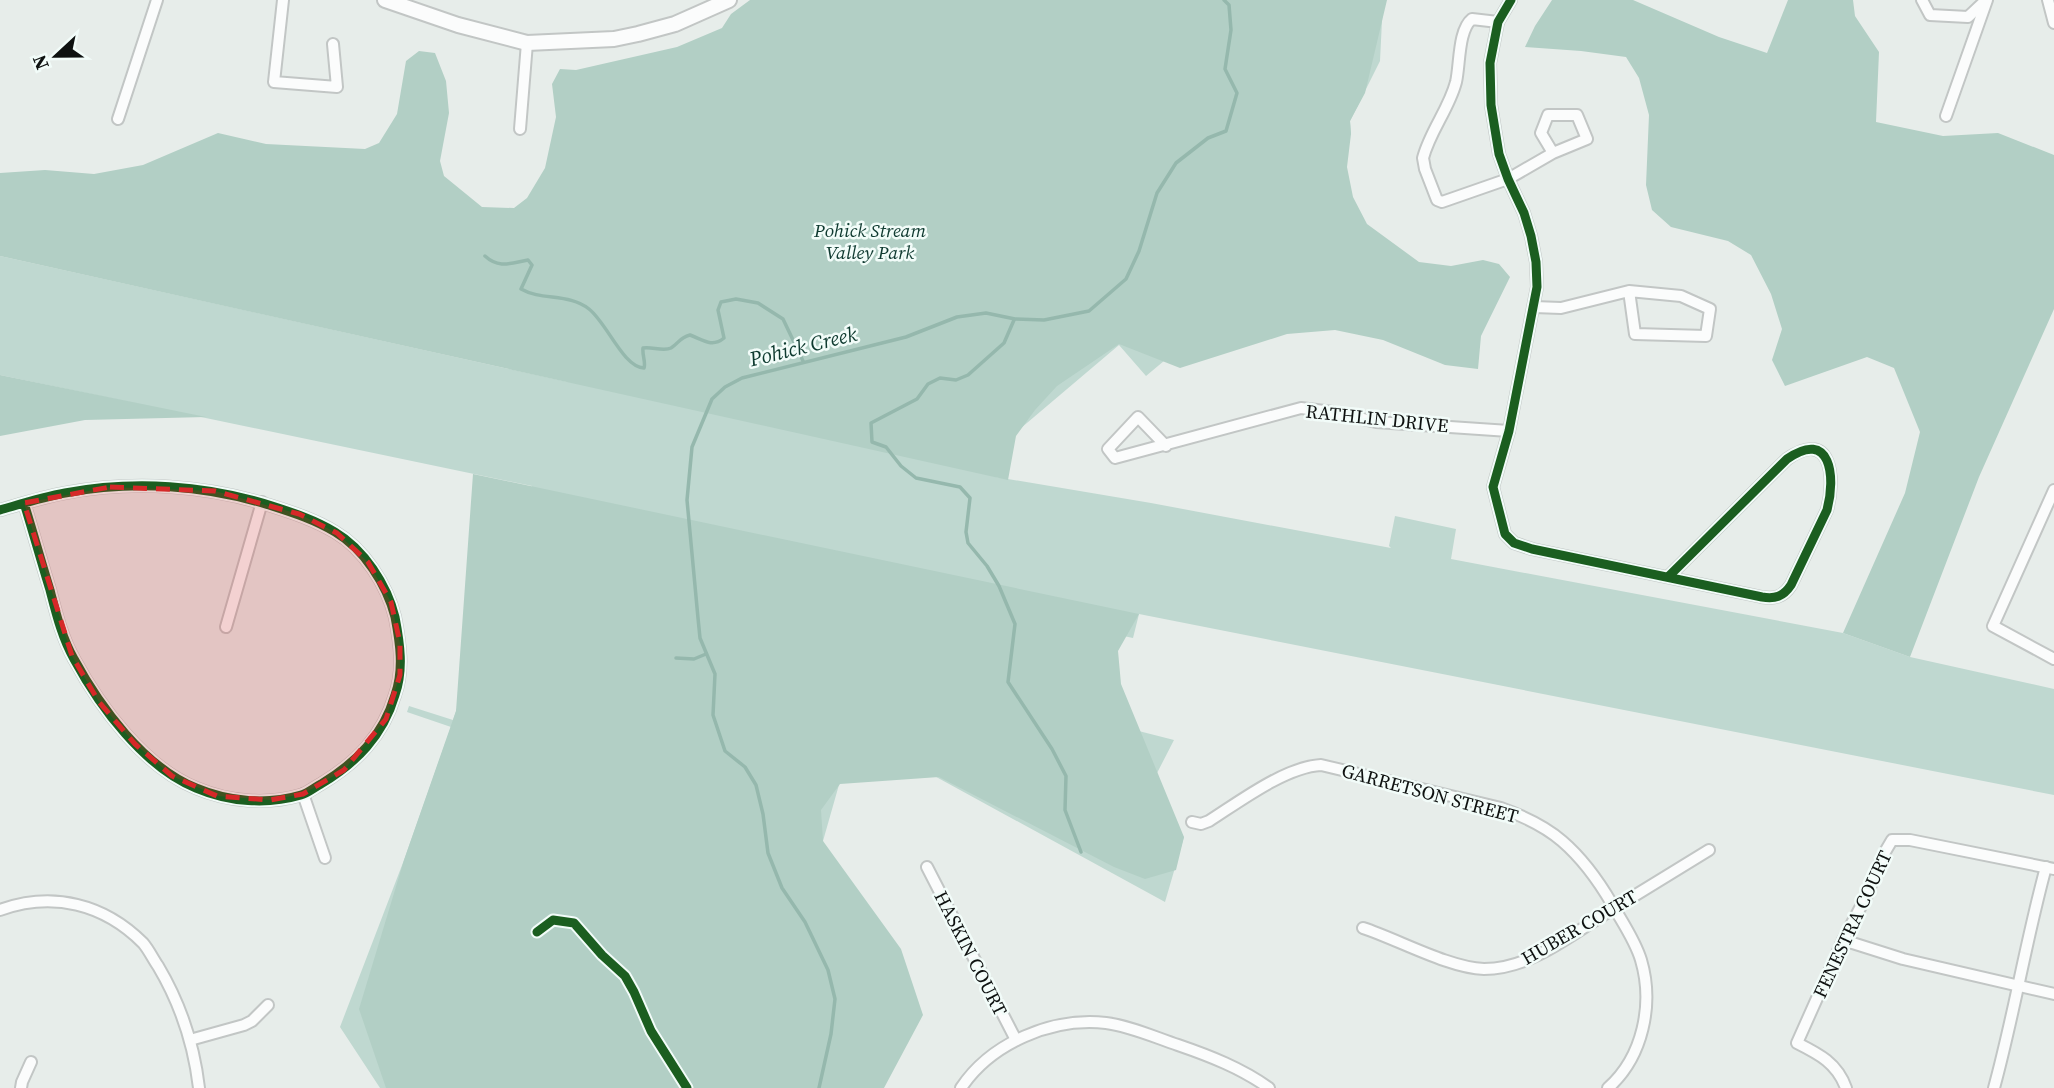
<svg xmlns="http://www.w3.org/2000/svg" width="2054" height="1088" viewBox="0 0 2054 1088" font-family="'Source Serif 4',serif">
	<rect width="100%" height="100%" fill="#e7edea"/>
	<path fill="#bfd8d0" d="M1383 0 1380 61 1350 121 1351 134 1323 168 1337 216 1146 376 1119 345 1001 445 996 477 1151 503 1391 548 1389 546 1395 516 1456 529 1451 559 1843 633 1910 657 2054 689V795L1139 614 1133 638 1086 628 1068 713 1174 740 1138 810 1184 837 1165 902 854 732 823 841 868 1088H380L340 1027 404 860 451 727 407 712 409 706 453 720 532 486 0 375V256L568 382Z"/>
	<g fill="#b2cfc5">
		<path d="M750 0H1387L1365 93 1350 121 1351 134 1347 167 1353 197 1367 224 1419 262 1451 266 1483 260 1499 264 1510 277 1481 336 1478 369 1445 365 1383 340 1335 330 1287 334 1180 368 1119 344 1057 386 1035 410 1016 436 1008 480 0 256V173L45 170 94 174 143 165 218 133 266 144 365 149 379 143 397 114 406 61 419 51 435 53 446 81 449 113 440 161 444 176 482 207 514 208 527 198 545 168 556 117 552 84 560 69 576 70 677 47 722 28 731 14Z"/>
		<path d="M1552 0H1633L1719 37 1767 53 1788 0H1853L1855 16 1879 52 1876 122 1943 136 1998 133 2054 155V309L1979 477 1910 657 1843 633 1905 493 1920 432 1894 368 1867 357 1785 386 1772 360 1782 329 1771 294 1751 255 1728 241 1671 227 1652 210 1646 185 1649 115 1639 78 1626 57 1581 51 1525 47 1535 26Z"/>
		<path d="M0 375 206 417 85 420 0 436Z"/>
		<path d="M473 474 1139 614 1118 651 1121 684 1184 837 1176 870 1145 879 1114 867 939 777 840 784 821 810 823 841 901 949 923 1015 884 1088H386L359 1009 404 860 456 711Z"/>
	</g>
	<g fill="none" stroke-linecap="round" stroke-linejoin="round">
		<g stroke="#95b8ad" stroke-width="3.5">
			<path d="M485 256C499 269 511 263 528 260L532 265 521 289C542 301 569 293 589 309 607 323 623 367 644 368 646 362 642 355 643 348 651 346 663 352 671 348 679 343 679 338 690 335 703 340 712 348 724 338L718 310 721 302 736 299 758 303 783 319 803 361"/>
			<path d="M1014 320 1004 343 968 375 956 380 940 378 928 384 917 399 871 423 872 442 886 447 901 466 916 478 960 487 970 498 966 532 968 543 987 566 999 586 1015 624 1008 682 1052 749 1066 776 1065 810 1081 852"/>
			<path d="M676 658 694 659 706 654"/>
			<path d="M819 1088 831 1034 835 999 828 970 805 922 782 888 768 853 763 814 756 785 745 767 725 751 713 715 715 674 700 638 698 618 687 500 692 447 712 399 725 387 742 378 906 337 957 317 986 313 1015 319 1044 320 1089 311 1126 279 1139 251 1157 193 1176 163 1208 138 1226 131 1237 93 1225 69 1231 30 1229 5 1224 0"/>
		</g>
		<defs>
			<g id="street">
				<path d="M283 0 274 82 337 87 333 44"/>
				<path d="M1511 0 1498 22 1490 63 1491 105 1499 154 1508 179 1524 213 1531 236 1536 262 1537 287 1509 431 1493 487 1505 534 1514 543 1532 549 1762 597C1775 599 1783 597 1791 585L1827 510C1836 477 1831 428 1787 459L1668 577"/>
				<path d="M1922 0 1930 15 1968 17 1986 0"/>
				<path d="M2048 0 2054 23"/>
				<path d="M1498 22 1472 19C1458 30 1460 65 1456 82 1449 109 1430 131 1423 158L1425 169 1437 200 1442 202 1508 179 1553 153 1587 139 1577 115H1548L1541 133 1553 153"/>
				<path d="M1946 116 1987 0"/>
				<path d="M118 119 157 0"/>
				<path d="M520 129 527 43"/>
				<path d="M1534 307 1561 308 1629 291 1635 334 1706 336 1710 309 1681 296 1629 291"/>
				<path d="M1166 446 1138 417 1108 449 1115 458 1301 408 1332 412 1376 422 1509 431"/>
				<path d="M2054 490 1993 626 2054 659"/>
				<path d="M0 510C21 504 43 497 65 493 134 480 206 485 272 506 294 513 315 520 335 532 364 549 387 585 395 617 400 643 404 670 395 695 383 736 356 763 321 784 315 787 308 793 301 795 267 805 229 802 196 788 144 767 100 707 74 659 62 638 56 613 50 590 41 561 33 532 24 503"/>
				<path d="M226 627 262 502"/>
				<path d="M303 794 325 858"/>
				<path d="M1192 822 1201 824 1209 821C1239 802 1285 767 1321 765L1501 808C1523 816 1545 826 1562 841 1583 859 1598 880 1612 904 1622 922 1635 940 1641 960 1654 1004 1643 1057 1608 1088"/>
				<path d="M927 867 1016 1040"/>
				<path d="M0 910C53 891 104 904 143 943 149 950 153 959 158 966 180 1003 194 1045 199 1088"/>
				<path d="M1363 928C1397 939 1449 968 1484 969 1530 969 1571 935 1608 912 1642 891 1675 871 1709 850"/>
				<path d="M1843 940 1903 959 2054 994"/>
				<path d="M190 1040 244 1025 252 1021 268 1005"/>
				<path d="M21 1088 22 1082 31 1062"/>
				<path d="M961 1088C991 1043 1052 1017 1106 1023 1130 1026 1154 1037 1178 1045 1210 1056 1241 1068 1269 1088"/>
				<path d="M1846 1088C1837 1063 1819 1054 1797 1043L1843 940 1867 895 1882 857 1892 840H1910L2054 869"/>
				<path d="M1994 1088C2014 1015 2026 940 2046 867"/>
			</g>
			<path id="secondary" d="M385 0 458 25 527 43 614 39 638 34 675 24 729 0"/>
		</defs>
		<use href="#street" stroke="#c2c6c5" stroke-width="14"/>
		<use href="#secondary" stroke="#c2c6c5" stroke-width="18"/>
		<use href="#street" stroke="#fbfcfc" stroke-width="10"/>
		<use href="#secondary" stroke="#fbfcfc" stroke-width="14"/>
		<defs>
			<g id="cycleway">
				<path d="M1511 0 1498 22 1490 63 1491 105 1499 154 1508 179 1524 213 1531 236 1536 262 1537 287 1509 431 1493 487 1505 534 1514 543 1532 549 1762 597C1775 599 1783 597 1791 585L1827 510C1836 477 1831 428 1787 459L1668 577"/>
				<path d="M0 510C21 504 43 497 65 493 134 480 206 485 272 506 294 513 315 520 335 532 364 549 387 585 395 617 400 643 404 670 395 695 383 736 356 763 321 784 315 787 308 793 301 795 267 805 229 802 196 788 144 767 100 707 74 659 62 638 56 613 50 590 41 561 33 532 24 503"/>
				<path d="M537 932 553 920 574 923 602 955 625 976 634 992 651 1031 687 1088"/>
			</g>
		</defs>
		<use href="#cycleway" stroke="#f2fcf9" stroke-width="13"/>
		<use href="#cycleway" stroke="#1b5e20" stroke-width="9"/>
	</g>
	<path fill="#d62828" fill-opacity="0.2" stroke="#d62828" stroke-width="5" stroke-dasharray="14 9" stroke-linejoin="round" d="M110 487 215 491 299 514 337 533 368 562 391 602 400 643V675L386 719 344 770 303 794 270 800 217 796 172 776 135 744 99 702 72 656 24 503Z"/>
	<g text-anchor="middle" dominant-baseline="central" stroke-width="5" stroke-linejoin="round" paint-order="stroke">
		<g font-size="19" font-style="italic" fill="#0f3a30" stroke="#f2fcf9">
			<text x="870" y="230">Pohick Stream<tspan x="870" dy="22">Valley Park</tspan></text>
		</g>
		<g font-size="19" fill="#0e1110" stroke="#f2fcf9">
			<text transform="translate(1377 418) rotate(6)">RATHLIN DRIVE</text>
			<text transform="translate(1430 793) rotate(15)">GARRETSON STREET</text>
			<text transform="translate(1852 924) rotate(-65)">FENESTRA COURT</text>
			<text transform="translate(1579 927) rotate(-30)">HUBER COURT</text>
			<text transform="translate(971 953) rotate(63)">HASKIN COURT</text>
		</g>
		<g font-size="21" font-style="italic" fill="#0e3a2f" stroke="#f2fcf9">
			<text transform="translate(803 346) rotate(-14)">Pohick Creek</text>
		</g>
	</g>
	<g transform="translate(56 56) rotate(248)" stroke="#f2fcf9" stroke-width="5" paint-order="stroke">
	<path d="M0-5L12 26L0 18L-12 26Z" fill="#0e1110"/>
	<text y="-10" font-size="19" font-weight="bold" text-anchor="middle" fill="#0e1110">N</text>
	</g>
</svg>
